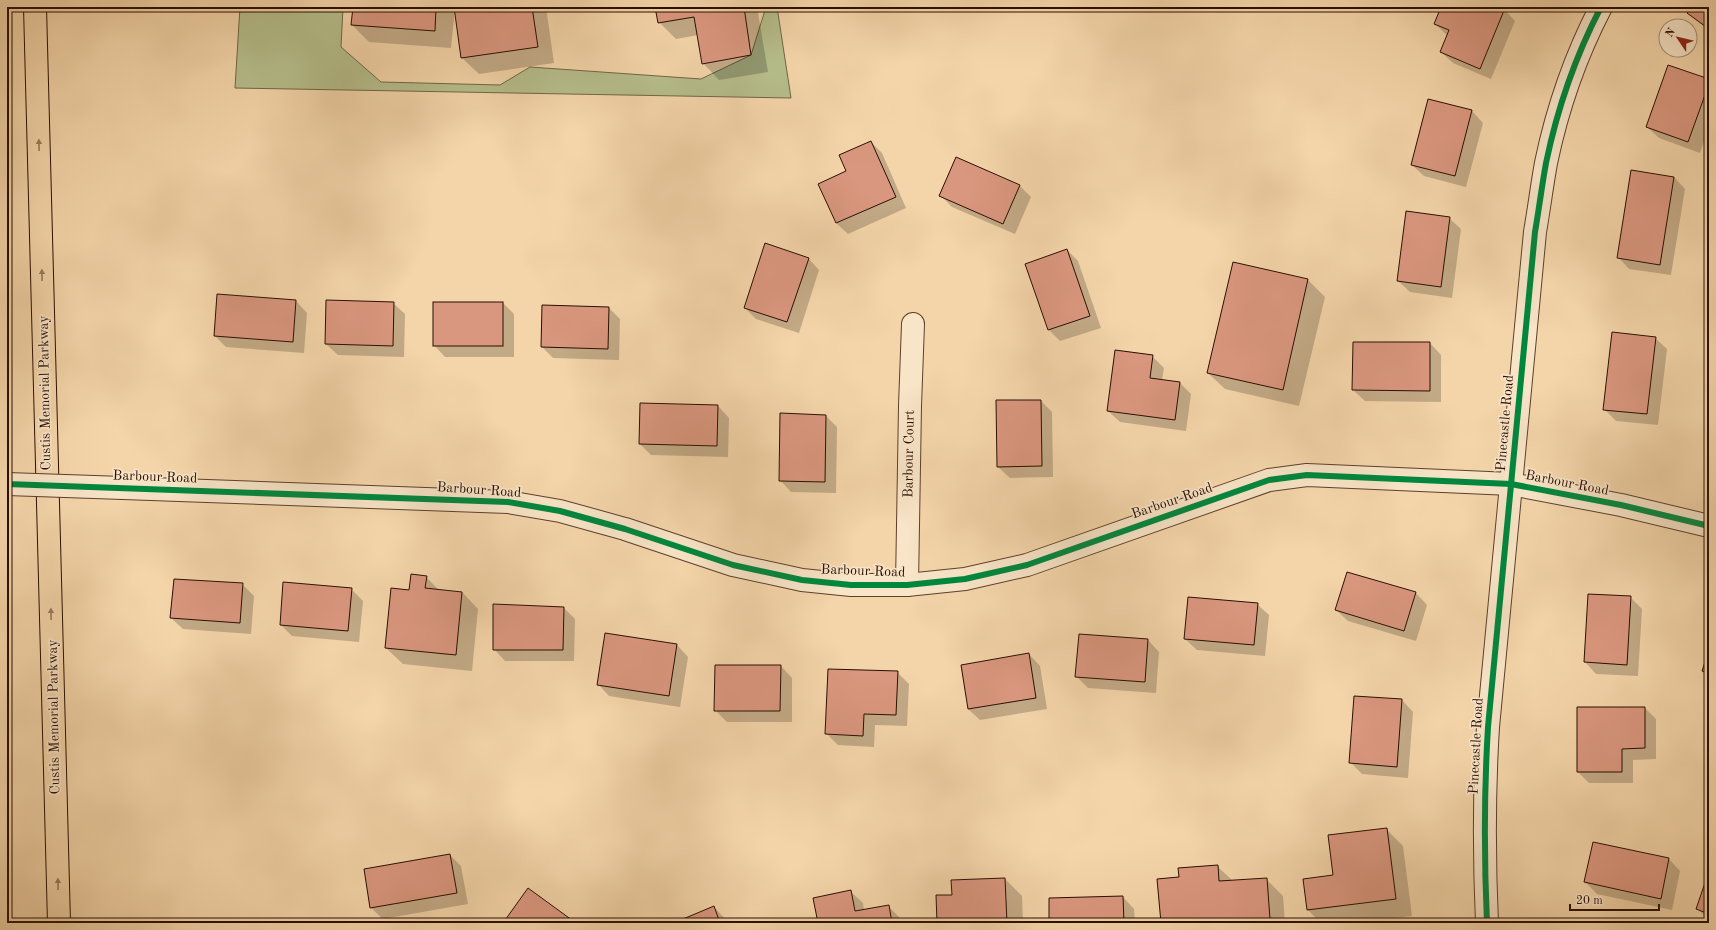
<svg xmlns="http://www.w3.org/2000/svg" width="1716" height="930" viewBox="0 0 1716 930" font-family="'Old Standard TT',serif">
	<rect width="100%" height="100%" fill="#f4d5a9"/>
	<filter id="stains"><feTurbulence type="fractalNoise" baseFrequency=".005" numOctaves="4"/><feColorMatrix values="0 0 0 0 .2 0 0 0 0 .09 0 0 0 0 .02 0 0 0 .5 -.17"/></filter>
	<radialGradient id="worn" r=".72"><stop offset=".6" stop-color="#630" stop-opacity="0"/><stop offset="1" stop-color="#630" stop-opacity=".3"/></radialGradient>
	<path fill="#b6be8c" stroke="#706646" d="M240 7H343L341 47 381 82 500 85 530 67 701 79 751 55 766 7H777L791 98 235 88Z"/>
	<g fill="#0003">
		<path d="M354 7H546L554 63 479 74 462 58 455 8 451 48 369 42 352 25Z"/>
		<path d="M656 7H757L768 72 719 80 703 63 698 35 676 39 659 22Z"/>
		<path d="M1442 7H1499L1504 9 1515 21 1491 79 1453 63 1441 52 1448 36 1435 24Z"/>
		<path d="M1693 7H1709V31L1688 13Z"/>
		<path d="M1709 81V127L1700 153 1659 138 1647 127Z"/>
		<path d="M1429 100 1472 111 1483 123 1466 187 1424 176 1412 165Z"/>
		<path d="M871 142 882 153 906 208 848 234 836 223 847 172Z"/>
		<path d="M957 158 1020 186 1031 197 1015 234 952 207 940 195Z"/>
		<path d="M1674 177 1685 189 1671 275 1629 269 1618 257Z"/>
		<path d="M1449 218 1461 229 1452 298 1410 292 1398 281Z"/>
		<path d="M1067 250 1078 261 1101 328 1060 341 1049 330 1026 264Z"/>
		<path d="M808 258 819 270 799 333 756 319 745 308Z"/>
		<path d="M1234 264 1308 280 1325 297 1299 406 1225 389 1208 373Z"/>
		<path d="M296 301 307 313 304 353 226 347 215 336Z"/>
		<path d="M393 303 405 314 404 357 338 355 326 344Z"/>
		<path d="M503 303 514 314V357H445L434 345Z"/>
		<path d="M609 308 620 319 619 360 553 358 542 347Z"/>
		<path d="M1655 338 1667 349 1658 425 1616 421 1604 409Z"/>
		<path d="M1430 343 1441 355V402L1365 401 1353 390Z"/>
		<path d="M1152 356 1164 368 1162 380 1180 383 1191 394 1186 431 1120 422 1108 411Z"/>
		<path d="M1041 401 1052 412 1053 477 1010 478 998 467Z"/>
		<path d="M718 406 729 418 728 457 651 455 640 444Z"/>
		<path d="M826 416 837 427 836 493 791 492 780 480Z"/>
		<path d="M1348 573 1416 593 1427 605 1416 641 1348 621 1336 610Z"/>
		<path d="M426 577 440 591 462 592 478 609 472 671 403 664 386 648 410 591Z"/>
		<path d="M242 584 254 596 251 634 183 629 171 618Z"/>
		<path d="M351 589 363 601 359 642 292 636 281 625Z"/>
		<path d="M1589 595 1630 597 1642 609 1638 676 1596 674 1585 662Z"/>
		<path d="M1257 604 1269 615 1265 656 1197 650 1185 639Z"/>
		<path d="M564 608 575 619 574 661H505L494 649Z"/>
		<path d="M606 634 677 645 688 657 680 707 609 696 598 684Z"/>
		<path d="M1080 635 1148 640 1159 652 1156 693 1088 688 1076 676Z"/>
		<path d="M1029 654 1040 666 1047 709 980 720 968 709Z"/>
		<path d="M781 666 792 678V722H727L715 710Z"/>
		<path d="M897 672 909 684 907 726 875 725 874 747 838 745 827 734Z"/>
		<path d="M1402 700 1413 712 1408 778 1362 774 1350 762Z"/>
		<path d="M1645 708 1656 719V759L1633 760V783H1589L1578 772Z"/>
		<path d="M1386 829 1403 846 1412 916 1355 923H1321L1308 910 1304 880 1334 876Z"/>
		<path d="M1594 844 1669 859 1680 871 1672 910 1597 894 1585 882Z"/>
		<path d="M450 855 461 866 468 904 383 919 371 908Z"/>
		<path d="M1217 866 1233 881 1266 879 1283 896 1285 923H1162Z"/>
		<path d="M1709 878V921L1698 909Z"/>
		<path d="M1005 879 1022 896 1023 923H938Z"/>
		<path d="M851 892 863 903 864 911 888 906 900 918 901 923H819Z"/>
		<path d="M1123 897 1134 909 1135 923H1050Z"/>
		<path d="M714 907 729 923H686Z"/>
	</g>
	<g fill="#da977f" stroke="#290e00">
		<path d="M353 7H436L435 31 351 25Z"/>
		<path d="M454 7H532L538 47 461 58Z"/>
		<path d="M655 7H744L751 55 702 64 694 17 658 23Z"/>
		<path d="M1441 7H1501L1505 8 1480 69 1440 52 1449 30 1434 24Z"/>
		<path d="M1692 7H1709V29L1687 13Z"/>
		<path d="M1668 65 1709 79V84L1688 142 1646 127Z"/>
		<path d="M1428 99 1472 110 1455 176 1411 165Z"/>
		<path d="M871 141 896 197 836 223 818 184 846 171 839 155Z"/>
		<path d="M956 157 1020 185 1003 224 939 196Z"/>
		<path d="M1631 170 1674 177 1660 265 1617 258Z"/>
		<path d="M1406 211 1450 217 1441 287 1397 281Z"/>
		<path d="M765 243 809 258 787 322 744 308Z"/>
		<path d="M1067 249 1090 316 1048 330 1025 264Z"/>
		<path d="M1233 262 1308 279 1283 390 1207 373Z"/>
		<path d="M217 294 296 300 293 342 214 336Z"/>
		<path d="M326 300 394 302 393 346 325 344Z"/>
		<rect x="433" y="302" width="70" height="44"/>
		<path d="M542 305 609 307 608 349 541 347Z"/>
		<path d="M1612 332 1656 337 1647 414 1603 410Z"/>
		<path d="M1353 342H1430V391L1352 390Z"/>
		<path d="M1115 350 1153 355 1150 378 1180 382 1175 420 1107 411Z"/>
		<path d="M996 400H1041L1042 466 997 467Z"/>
		<path d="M640 403 718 405 717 446 639 444Z"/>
		<path d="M780 413 826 415 825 482 779 481Z"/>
		<path d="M1347 572 1416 592 1404 631 1335 610Z"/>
		<path d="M411 574 427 576 425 588 462 592 456 655 385 648 391 588 409 590Z"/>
		<path d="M174 579 243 583 240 623 170 618Z"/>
		<path d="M283 582 352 588 348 631 280 625Z"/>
		<path d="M1588 594 1631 596 1627 665 1584 662Z"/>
		<path d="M1188 597 1258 603 1254 645 1184 639Z"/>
		<path d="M493 604 564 607 563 650H493Z"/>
		<path d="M605 633 677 644 669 696 597 685Z"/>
		<path d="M1079 634 1148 639 1145 682 1075 677Z"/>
		<path d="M1709 650V674L1702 671Z"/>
		<path d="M1029 653 1036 698 968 709 961 665Z"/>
		<path d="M715 665H781L780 711H714Z"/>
		<path d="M828 669 898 671 896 715 864 714 863 736 825 734Z"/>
		<path d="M1354 696 1402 699 1397 767 1349 763Z"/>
		<path d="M1577 707H1645V748L1622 749V772H1577Z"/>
		<path d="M1387 828 1396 899 1307 910 1303 879 1333 875 1328 835Z"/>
		<path d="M1593 842 1669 858 1661 899 1584 882Z"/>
		<path d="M450 854 457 893 370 908 364 869Z"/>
		<path d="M1218 865 1219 881 1267 878 1270 919 1218 923H1161L1157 879 1179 877 1178 868Z"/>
		<path d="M1707 877H1709V914L1696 909Z"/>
		<path d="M1005 878 1007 923H937L936 895H952L951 880Z"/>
		<path d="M528 888 576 923H503Z"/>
		<path d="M851 890 855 911 889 905 892 923H818L813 898Z"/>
		<path d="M1123 896 1124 923H1049V898Z"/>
		<path d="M714 906 720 923H685L683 919Z"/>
	</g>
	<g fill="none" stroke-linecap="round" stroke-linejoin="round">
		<defs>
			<g id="minor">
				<path d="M123 488 508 502 560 511 625 529 733 565 802 580 851 585H907L965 579 1027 565 1269 480 1307 475 1511 484 1621 505 1709 526"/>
				<path d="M907 585 910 406 913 324"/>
				<path d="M1487 923C1484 857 1484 792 1488 727L1535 232C1539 209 1542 185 1546 163 1557 110 1576 55 1601 7"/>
			</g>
			<path id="highway" d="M35 7 59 923"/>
		</defs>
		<use href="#minor" stroke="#5c402a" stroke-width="24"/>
		<use href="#highway" stroke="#290e00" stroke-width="24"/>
		<use href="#minor" stroke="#f8e4c7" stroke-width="22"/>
		<use href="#highway" stroke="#f4d5a9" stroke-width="22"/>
		<defs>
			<path id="minor-bridge" d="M7 484 123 488"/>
		</defs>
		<use href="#minor-bridge" stroke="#5c402a" stroke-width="24" stroke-linecap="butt"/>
		<use href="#minor-bridge" stroke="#f8e4c7" stroke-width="22"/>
		<defs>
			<g id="cycleway">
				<path d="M7 484 508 502 560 511 625 529 733 565 802 580 851 585H907L965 579 1027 565 1269 480 1307 475 1511 484 1621 505 1709 526"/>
				<path d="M1487 923C1484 857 1484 792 1488 727L1535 232C1539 209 1542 185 1546 163 1557 110 1576 55 1601 7"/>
			</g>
		</defs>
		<use href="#cycleway" stroke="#f8e4c7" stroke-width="8"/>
		<use href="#cycleway" stroke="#00873e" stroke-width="6"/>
	</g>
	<defs><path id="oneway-solid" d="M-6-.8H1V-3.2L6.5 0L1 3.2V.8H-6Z"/></defs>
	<g fill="#997b5d">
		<use href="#oneway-solid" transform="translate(39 145) rotate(-91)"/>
		<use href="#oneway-solid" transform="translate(42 275) rotate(-91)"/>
		<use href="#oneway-solid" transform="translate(51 614) rotate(-91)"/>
		<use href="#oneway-solid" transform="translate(58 884) rotate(-91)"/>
	</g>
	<g text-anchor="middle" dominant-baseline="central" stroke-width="3.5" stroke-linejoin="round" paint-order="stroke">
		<g font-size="14" fill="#290e00" stroke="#f8e4c7">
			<text transform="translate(45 393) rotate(-91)">Custis Memorial Parkway</text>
			<text transform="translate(1505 423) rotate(-85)">Pinecastle Road</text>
			<text transform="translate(909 454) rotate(-89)">Barbour Court</text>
			<text transform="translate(155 477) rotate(2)">Barbour Road</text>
			<text transform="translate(1567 483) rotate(11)">Barbour Road</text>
			<text transform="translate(479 490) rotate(4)">Barbour Road</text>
			<text transform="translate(1172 501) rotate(-19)">Barbour Road</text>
			<text transform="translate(863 571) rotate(2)">Barbour Road</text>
			<text transform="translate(54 717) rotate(-91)">Custis Memorial Parkway</text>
			<text transform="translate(1476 746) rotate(-87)">Pinecastle Road</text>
		</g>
	</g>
	<rect width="1716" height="930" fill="none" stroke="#f4d5a9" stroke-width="24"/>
	<rect x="8" y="8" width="1700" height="914" fill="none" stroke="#290e00" stroke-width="2"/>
	<rect x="12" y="12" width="1692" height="906" fill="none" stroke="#290e00"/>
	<g transform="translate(1678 38) rotate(305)"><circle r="19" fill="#f8e4c7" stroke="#a58e77"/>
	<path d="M0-3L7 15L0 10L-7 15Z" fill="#8f2418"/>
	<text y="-6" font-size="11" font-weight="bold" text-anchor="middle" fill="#290e00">N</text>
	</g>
	<path d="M1570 904v6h89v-6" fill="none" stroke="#290e00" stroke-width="2"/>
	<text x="1576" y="904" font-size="12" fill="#290e00" stroke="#f8e4c7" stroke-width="3" paint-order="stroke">20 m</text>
	<rect width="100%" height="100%" filter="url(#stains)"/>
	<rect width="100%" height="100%" fill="url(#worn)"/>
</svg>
